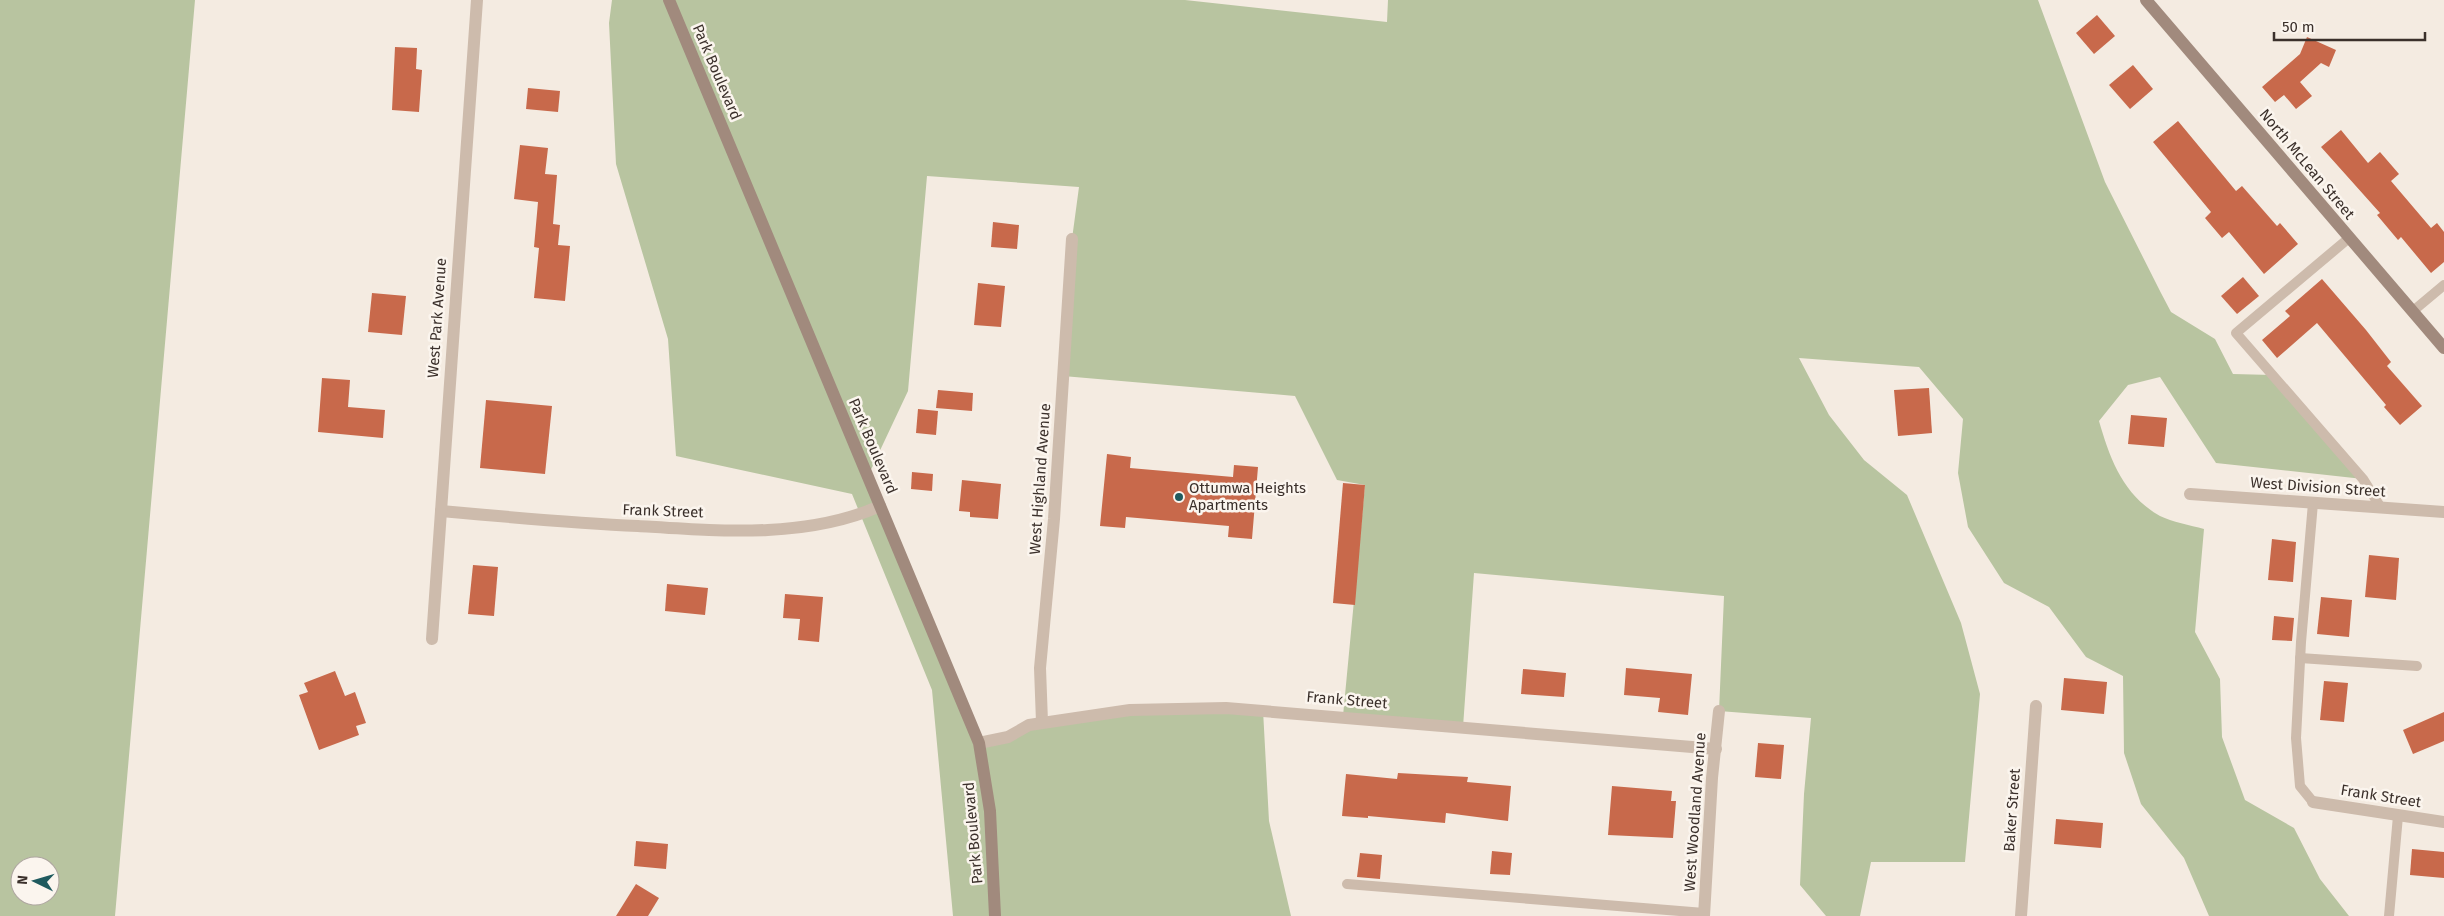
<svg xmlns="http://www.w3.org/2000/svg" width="2444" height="916" viewBox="0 0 2444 916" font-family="'Fira Sans',sans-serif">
	<rect width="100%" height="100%" fill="#f4ebe1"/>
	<g fill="#b8c4a0" fill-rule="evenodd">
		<path d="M0 0H195L115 916H0ZM20 866H50V896H20Z"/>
		<path d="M612 0H1185L1387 22 1388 0H2038L2105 182 2161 293 2171 312 2215 339 2233 374 2272 375 2363 479 2216 463 2160 377 2128 385 2099 421C2110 459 2123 495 2160 516 2172 522 2190 525 2204 529L2195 632 2220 679 2222 737 2245 800 2294 828 2320 879 2349 916H2209L2184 858 2141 804 2124 753 2123 676 2086 657 2049 607 2004 583 1968 527 1958 473 1963 419 1919 367 1799 358 1829 415 1864 460 1907 495 1961 623 1980 694 1965 862H1871L1860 916H1826L1800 885 1804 794 1811 718 1719 711 1724 596 1474 573 1463 727 1343 716 1365 485 1337 480 1295 396 1063 376 1072 239 1079 187 927 176 908 391 868 476 979 742 1029 725 1130 710H1263L1269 821 1291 916H953L932 690 852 494 676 456 668 339 616 164 609 23Z"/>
	</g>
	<g fill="#c8694b">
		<path d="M2097 15 2115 36 2094 54 2076 33Z"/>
		<path d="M2307 37 2336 50 2329 67 2321 63 2300 82 2312 96 2296 109 2284 95 2275 102 2262 87 2300 54Z"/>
		<path d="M395 47 417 48 416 69 422 70 419 112 392 110Z"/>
		<path d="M2133 65 2153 89 2130 109 2109 85Z"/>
		<path d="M528 88 560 91 558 112 526 109Z"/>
		<path d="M2178 121 2236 191 2242 186 2277 226 2280 223 2298 244 2264 274 2229 232 2222 238 2205 218 2211 212 2153 142Z"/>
		<path d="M2341 130 2368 163 2380 152 2399 174 2391 181 2431 228 2437 223 2444 232V262L2431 273 2401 237 2398 240 2377 215 2380 213 2321 147Z"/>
		<path d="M520 145 548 148 545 174 557 175 553 224 560 225 558 245 570 246 565 301 534 298 539 248 534 247 538 202 514 199Z"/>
		<path d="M993 222 1019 225 1017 249 991 247Z"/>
		<path d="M2243 277 2259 296 2237 314 2221 296Z"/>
		<path d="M2322 279 2366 330 2391 362 2387 366 2422 406 2400 425 2384 407 2386 405 2317 323 2277 358 2262 340 2290 316 2285 311Z"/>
		<path d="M978 283 1005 286 1001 327 974 325Z"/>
		<path d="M372 293 406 296 402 335 368 332Z"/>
		<path d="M322 378 350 380 348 407 385 410 383 438 318 432Z"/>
		<path d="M1929 388 1932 433 1898 436 1894 390Z"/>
		<path d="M938 390 973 393 972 411 936 408Z"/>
		<path d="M486 400 552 406 545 474 480 468Z"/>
		<path d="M918 409 938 411 936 435 916 433Z"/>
		<path d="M2131 415 2167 418 2164 447 2128 444Z"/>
		<path d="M1107 454 1131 457 1130 468 1233 477 1234 465 1258 467 1252 539 1228 537 1229 526 1126 517 1125 528 1100 526Z"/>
		<path d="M912 472 933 474 932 491 911 489Z"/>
		<path d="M962 480 1001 484 998 519 970 517V512L959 511Z"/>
		<path d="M1343 483 1365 485 1355 605 1333 603Z"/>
		<path d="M2272 539 2296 542 2293 582 2268 580Z"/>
		<path d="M2369 555 2399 558 2396 600 2365 597Z"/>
		<path d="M473 565 498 567 494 616 468 614Z"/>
		<path d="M667 584 708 588 705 615 665 611Z"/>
		<path d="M785 594 823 597 819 642 798 640 800 619 783 618Z"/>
		<path d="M2321 597 2352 600 2349 637 2317 634Z"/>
		<path d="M2274 616 2294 618 2292 641 2272 640Z"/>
		<path d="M1626 668 1692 674 1688 715 1658 712 1660 698 1624 695Z"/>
		<path d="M1523 669 1566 673 1564 697 1521 694Z"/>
		<path d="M335 671 345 696 355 692 366 723 356 726 359 735 319 750 299 695 308 692 304 683Z"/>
		<path d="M2064 678 2107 682 2104 714 2061 710Z"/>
		<path d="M2324 681 2348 683 2344 722 2320 720Z"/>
		<path d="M2444 712V741L2413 754 2403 730Z"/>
		<path d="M1758 743 1784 745 1781 779 1755 777Z"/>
		<path d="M1398 773 1468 777 1467 782 1511 786 1508 821 1446 813 1445 823 1368 816V818L1342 816 1346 774 1397 779Z"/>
		<path d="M1612 786 1672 791 1671 801H1676L1673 838 1608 835Z"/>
		<path d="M2056 819 2103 823 2101 848 2054 844Z"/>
		<path d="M636 841 668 844 666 869 634 866Z"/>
		<path d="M2412 849 2444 852V878L2410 875Z"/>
		<path d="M1492 851 1512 853 1510 875 1490 874Z"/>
		<path d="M1360 853 1382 855 1380 879 1357 877Z"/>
		<path d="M636 884 659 898 648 916H616Z"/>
	</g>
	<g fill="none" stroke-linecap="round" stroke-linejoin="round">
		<g stroke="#cdbbac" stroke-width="10">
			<path d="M2349 238 2236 333 2363 479 2381 508"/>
			<path d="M2413 311 2444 285"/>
			<path d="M2300 658 2417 666"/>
			<path d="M2313 802 2300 786 2296 738 2301 642 2313 503"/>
			<path d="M1347 884 1704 913"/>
			<path d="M2389 916 2398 816"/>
		</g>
		<g stroke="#cdbbac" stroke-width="12">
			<path d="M2190 494 2444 512"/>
			<path d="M441 511C507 517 572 523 638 526 717 531 806 539 880 506"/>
			<path d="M432 639 477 0"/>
			<path d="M1042 722 1040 668 1054 519 1072 239"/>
			<path d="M979 743 1008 737 1029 725 1130 710 1226 708 1716 749"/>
			<path d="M2313 802 2444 822"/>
			<path d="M1704 916 1712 778 1719 711"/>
			<path d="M2021 916 2036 706"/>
		</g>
		<g stroke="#a18a7d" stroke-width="12">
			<path d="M669 0 979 743 990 811 995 916"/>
			<path d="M2146 0 2444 348"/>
		</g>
	</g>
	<circle fill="#1f5a5e" stroke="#fbf5ee" stroke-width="2" cx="1179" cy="497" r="5"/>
	<g text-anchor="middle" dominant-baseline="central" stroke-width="5" stroke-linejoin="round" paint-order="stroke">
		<g font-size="15" fill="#3b302b" stroke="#fbf5ee">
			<text transform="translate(717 72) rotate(67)">Park Boulevard</text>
			<text transform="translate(2307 164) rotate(50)">North McLean Street</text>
			<text transform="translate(437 318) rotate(-86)">West Park Avenue</text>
			<text transform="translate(873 446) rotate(67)">Park Boulevard</text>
			<text transform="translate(1040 479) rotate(-86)">West Highland Avenue</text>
			<text transform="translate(2318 487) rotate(4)">West Division Street</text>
			<text transform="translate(663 511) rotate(2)">Frank Street</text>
			<text transform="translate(1347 700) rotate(5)">Frank Street</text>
			<text transform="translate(2381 796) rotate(9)">Frank Street</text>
			<text transform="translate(2012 810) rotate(-86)">Baker Street</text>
			<text transform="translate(1695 812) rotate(-86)">West Woodland Avenue</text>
			<text transform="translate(973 833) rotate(-95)">Park Boulevard</text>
		</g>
		<g font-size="15" fill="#3b302b" stroke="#fbf5ee" text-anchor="start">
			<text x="1189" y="488">Ottumwa Heights<tspan x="1189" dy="17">Apartments</tspan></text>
		</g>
	</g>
	<g transform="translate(35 881) rotate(275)"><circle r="24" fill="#fbf5ee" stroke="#aea6a0"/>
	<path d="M0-4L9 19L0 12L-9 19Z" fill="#1f5a5e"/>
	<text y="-8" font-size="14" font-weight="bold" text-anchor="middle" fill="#3b302b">N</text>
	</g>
	<path d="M2274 32v8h151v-8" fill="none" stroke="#3b302b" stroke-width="2.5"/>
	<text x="2282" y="32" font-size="15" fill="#3b302b" stroke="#fbf5ee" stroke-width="4" paint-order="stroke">50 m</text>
</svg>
